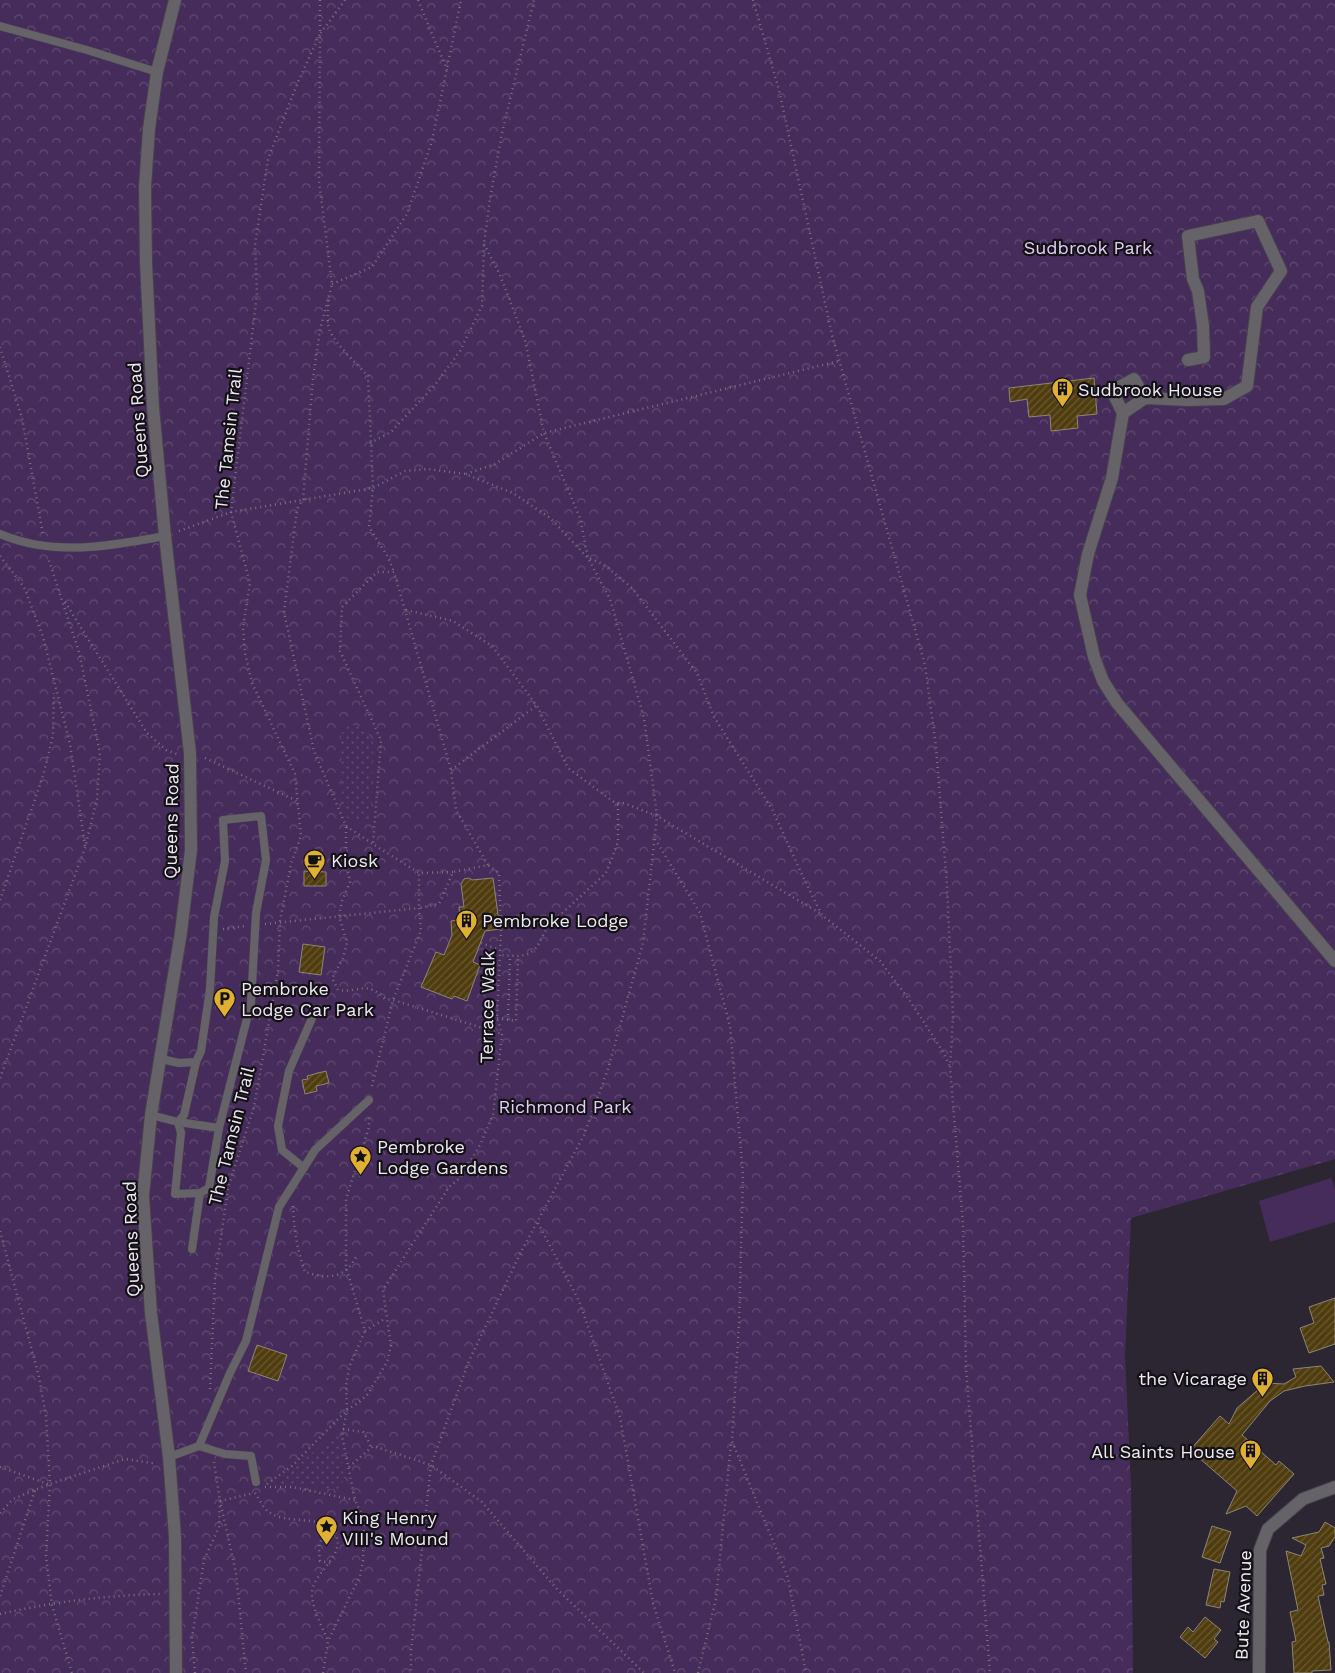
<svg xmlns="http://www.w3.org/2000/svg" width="1335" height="1673" viewBox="0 0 1335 1673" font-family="'Work Sans',sans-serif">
	<defs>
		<pattern id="park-crowns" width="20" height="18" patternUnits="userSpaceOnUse" patternTransform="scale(1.25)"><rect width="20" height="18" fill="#462c5b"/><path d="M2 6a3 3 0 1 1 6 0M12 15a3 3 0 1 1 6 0" fill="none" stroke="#614b73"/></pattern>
		<pattern id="garden-dots" width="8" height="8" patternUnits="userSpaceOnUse" patternTransform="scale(1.25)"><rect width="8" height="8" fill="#462c5b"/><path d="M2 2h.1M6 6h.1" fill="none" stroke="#614b73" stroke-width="1.8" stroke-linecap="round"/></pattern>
		<pattern id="building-hatch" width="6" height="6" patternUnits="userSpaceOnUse" patternTransform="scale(1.25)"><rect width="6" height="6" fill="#503d0f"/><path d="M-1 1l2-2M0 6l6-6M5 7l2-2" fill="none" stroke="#6a5932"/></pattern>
	</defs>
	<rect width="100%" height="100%" fill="#2c2633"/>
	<path fill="url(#park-crowns)" d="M0 0H1335V1159L1131 1218 1125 1356 1131 1487 1133 1673H0Z"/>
	<g fill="url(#garden-dots)">
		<path d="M349 725 362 726 373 740 371 820 354 822 346 817 342 806 341 734Z"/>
		<path d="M338 1432 344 1480 337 1490 296 1483 279 1484 295 1467Z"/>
	</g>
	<path fill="#462c5b" d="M1331 1178 1335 1190V1222L1270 1242 1259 1201Z"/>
	<g fill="url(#building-hatch)" stroke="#8d8676">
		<path d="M1094 378 1097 414 1077 416 1078 428 1051 431 1050 415 1029 417 1027 399 1010 402 1009 388Z"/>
		<path d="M304 871 326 872V886H304Z"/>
		<path d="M469 878 472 880 493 878 500 929 485 931 473 962 480 965 467 1001 454 996 452 999 421 987 436 952 444 955 452 935 451 921 460 920 459 907H464L461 884 464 879Z"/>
		<path d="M303 944 325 947 321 975 299 972Z"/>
		<path d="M326 1071 329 1083 316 1086 317 1091 305 1094 302 1080 308 1079 307 1076Z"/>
		<path d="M1335 1298V1344L1309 1353 1300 1328 1314 1323 1309 1307Z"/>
		<path d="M257 1345 287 1355 278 1381 248 1371Z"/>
		<path d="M1321 1366 1334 1382 1305 1386 1284 1391 1270 1401 1242 1435 1276 1465 1279 1461 1294 1474 1257 1516 1246 1506 1226 1514 1237 1491 1190 1450 1220 1416 1229 1424 1237 1408 1266 1383 1284 1384 1296 1377 1293 1369Z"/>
		<path d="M1325 1522 1335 1528V1537L1329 1546 1321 1548 1324 1558 1320 1559 1326 1584 1322 1585 1324 1595 1318 1596 1328 1642H1329L1331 1670 1312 1671V1673H1294L1292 1642 1296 1641 1290 1612 1298 1610 1286 1551 1301 1556 1306 1545 1292 1538 1319 1532Z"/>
		<path d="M1212 1526 1231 1532 1220 1563 1202 1557Z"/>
		<path d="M1214 1569 1230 1572 1224 1602 1221 1601 1220 1608 1206 1605Z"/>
		<path d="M1205 1617 1221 1630 1214 1639 1218 1642 1205 1658 1180 1637 1188 1627 1193 1632Z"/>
	</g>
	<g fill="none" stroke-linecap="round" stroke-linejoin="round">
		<defs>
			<g id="lane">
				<path d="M0 26 87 50 157 72"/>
				<path d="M0 534C53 557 111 546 165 536"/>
				<path d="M151 1115 178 1122 181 1133 175 1194 200 1193 209 1188 219 1128 251 1003 256 913 266 860 261 816 223 820 225 861 214 917 210 989 201 1051 196 1062 179 1063 161 1059"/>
				<path d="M178 1122 184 1115 196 1062"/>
				<path d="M178 1122 219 1128"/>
				<path d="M304 1168 282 1150 278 1126 289 1071 316 1009"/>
				<path d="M192 1249 200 1193"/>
				<path d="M199 1446 225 1454 251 1456 256 1482"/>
				<path d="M169 1457 199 1446 230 1373 246 1341 279 1207 315 1150 369 1100"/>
			</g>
			<g id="street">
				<path d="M175 0 157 72 149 129 145 187 146 262 153 407 165 536 190 753 191 850 181 932 151 1115 143 1196 151 1313 169 1457 175 1537 176 1673"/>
				<path d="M1145 398 1134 379 1112 391 1123 413 1112 478 1088 554 1080 595 1094 657 1103 681 1117 703 1335 961"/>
				<path d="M1123 413 1145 398 1187 400 1224 399 1247 386 1257 307 1281 271 1258 221 1188 236 1193 279 1198 291 1203 326 1204 357 1188 360"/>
				<path d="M1259 1673 1260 1550 1268 1529 1303 1499 1335 1487"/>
			</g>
		</defs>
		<use href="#lane" stroke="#47414e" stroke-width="9"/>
		<use href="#street" stroke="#47414e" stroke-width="14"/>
		<g stroke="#78737e" stroke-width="2.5" stroke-dasharray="1 4" stroke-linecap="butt">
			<path d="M345 0 320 34 319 181 332 284 320 330 313 378 303 499 297 509 284 612 314 751 346 826 373 844"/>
			<path d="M418 0 447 70"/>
			<path d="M753 0 779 90 832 335 925 665 936 747 947 886 953 1016 950 1068 963 1224 966 1368 990 1673"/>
			<path d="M484 244 500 275 525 340 544 433 580 518 588 558 603 564 632 588 697 673 714 717 772 809 804 879 822 915 880 961 908 998 942 1050 950 1067"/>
			<path d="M332 284 372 267 407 214 432 141 461 0"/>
			<path d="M329 300C328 308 326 323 330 331 337 346 357 364 368 376L373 488 369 527 388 557 394 572"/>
			<path d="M0 347 22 418 43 535"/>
			<path d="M370 443 391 432 434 386 460 351 482 306 484 244 490 199 502 133 534 0"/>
			<path d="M466 474 495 464 544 433 839 361"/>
			<path d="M179 531 231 512 373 488 405 471 428 469 465 474 513 493 550 518 588 558 610 599 644 718 657 816 643 943 608 1069 584 1135 521 1252 469 1361 431 1465 411 1652V1673"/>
			<path d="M0 556 24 587 43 637 70 744 85 846"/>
			<path d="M65 602 147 733 166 750 177 754"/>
			<path d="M406 610 453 621 492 646 537 706 568 768 618 805V842L606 873 548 926 537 947 529 954 519 956 500 955"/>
			<path d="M205 758 297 801"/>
			<path d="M451 770 536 706"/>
			<path d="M618 804 624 803 657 816 821 914"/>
			<path d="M346 827V858L350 882 342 901 339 916 347 943 343 958 332 978 338 990C360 993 366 980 385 999L393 1000 502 1034"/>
			<path d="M655 839 700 913 730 1026 743 1175 739 1323 732 1441 788 1578 806 1673"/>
			<path d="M453 872 419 873 373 844 381 740 340 651 342 607 377 572H394L451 770 456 810 488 865"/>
			<path d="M0 900 43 776 53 735 54 693"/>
			<path d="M265 924 419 908 421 931 393 1000 371 1090"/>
			<path d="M223 929 245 926"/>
			<path d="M481 943 500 950"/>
			<path d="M497 1018 516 1021 518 956"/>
			<path d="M508 1020 510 956"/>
			<path d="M0 1078 85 848 97 799 100 753 79 652 48 558"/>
			<path d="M293 1206C294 1229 297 1250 305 1272 318 1276 336 1280 347 1269 351 1266 354 1260 357 1256"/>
			<path d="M538 1223 579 1301 620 1417 653 1603 675 1673"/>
			<path d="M0 1231 39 1377 46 1416 50 1484 46 1556 52 1605 72 1673"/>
			<path d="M365 1331 386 1318"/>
			<path d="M210 1389 215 1278 228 1188 254 1107 278 971 280 921 291 864 301 836 295 774 252 683 245 653 243 627 250 583 231 512 257 294 255 245 268 159 297 84 320 34V0"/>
			<path d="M343 1429 363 1432 368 1440 371 1448"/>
			<path d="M0 1467 48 1484"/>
			<path d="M349 1467 373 1446 431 1465 482 1502 556 1588 644 1673"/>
			<path d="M267 1484 292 1466 347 1410 346 1385 350 1365 365 1331 346 1267V1199L369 1127V1115"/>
			<path d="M265 1487H292L355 1500"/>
			<path d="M255 1493C259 1499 263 1508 269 1512 287 1525 323 1515 334 1531 349 1555 313 1571 312 1593 312 1609 322 1626 328 1641"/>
			<path d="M220 1501 254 1493"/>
			<path d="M221 1505 236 1573 246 1673"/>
			<path d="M0 1513 13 1499 50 1484 125 1459 152 1463 155 1462"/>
			<path d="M330 1563 320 1561C318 1544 318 1539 333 1530"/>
			<path d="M0 1596 35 1490"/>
			<path d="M0 1614C53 1602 108 1595 162 1594"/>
			<path d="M195 1673 192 1638 204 1560 219 1527 220 1501 214 1462"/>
			<path d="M323 1673 328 1641 360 1576 363 1561 364 1519 355 1500 342 1436 347 1410 358 1403 367 1395 387 1362 391 1346 383 1290 449 1187 461 1177 480 1145 493 1115 502 1034 497 1018 501 931 499 873 488 865 453 872 439 904 419 908V873"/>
			<path d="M698 1673 716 1599 731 1443"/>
		</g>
		<use href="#lane" stroke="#656268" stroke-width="8"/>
		<use href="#street" stroke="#656268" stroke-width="12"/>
	</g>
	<defs>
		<symbol id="building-pin" viewBox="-11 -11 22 30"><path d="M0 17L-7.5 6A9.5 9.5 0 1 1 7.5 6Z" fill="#e0b034" stroke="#131016"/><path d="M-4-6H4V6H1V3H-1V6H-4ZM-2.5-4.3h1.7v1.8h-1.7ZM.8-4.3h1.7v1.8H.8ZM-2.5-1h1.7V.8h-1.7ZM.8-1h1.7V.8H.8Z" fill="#111"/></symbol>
		<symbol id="cafe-pin" viewBox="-11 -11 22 30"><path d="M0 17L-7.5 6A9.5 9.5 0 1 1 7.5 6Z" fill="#e0b034" stroke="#131016"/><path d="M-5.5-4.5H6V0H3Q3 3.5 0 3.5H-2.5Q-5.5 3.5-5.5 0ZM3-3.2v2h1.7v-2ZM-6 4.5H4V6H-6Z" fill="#111"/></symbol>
		<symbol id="parking-pin" viewBox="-11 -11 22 30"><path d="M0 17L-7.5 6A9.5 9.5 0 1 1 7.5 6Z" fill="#e0b034" stroke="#131016"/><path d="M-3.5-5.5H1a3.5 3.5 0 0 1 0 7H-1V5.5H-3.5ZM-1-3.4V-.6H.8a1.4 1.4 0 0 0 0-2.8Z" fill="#111"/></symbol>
		<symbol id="sight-pin" viewBox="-11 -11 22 30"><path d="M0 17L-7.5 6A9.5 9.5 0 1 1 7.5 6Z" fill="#e0b034" stroke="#131016"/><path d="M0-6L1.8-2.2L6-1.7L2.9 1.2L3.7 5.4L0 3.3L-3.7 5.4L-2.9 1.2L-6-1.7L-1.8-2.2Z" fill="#111"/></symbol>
	</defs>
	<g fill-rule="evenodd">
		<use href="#building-pin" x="1050" y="376" width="25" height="34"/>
		<use href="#cafe-pin" x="302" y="848" width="25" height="34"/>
		<use href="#building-pin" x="454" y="908" width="25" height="34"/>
		<use href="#parking-pin" x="212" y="986" width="25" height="34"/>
		<use href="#sight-pin" x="348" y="1144" width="25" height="34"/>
		<use href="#building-pin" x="1250" y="1366" width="25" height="34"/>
		<use href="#building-pin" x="1238" y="1438" width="25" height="34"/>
		<use href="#sight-pin" x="314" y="1514" width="25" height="34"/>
	</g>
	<g text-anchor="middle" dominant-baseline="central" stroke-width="4.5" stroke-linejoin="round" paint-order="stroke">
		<g font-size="18" fill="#e3cff6" stroke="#131016">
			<text x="1088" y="247">Sudbrook Park</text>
			<text x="565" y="1106">Richmond Park</text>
		</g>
		<g font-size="18" fill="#eeeaf3" stroke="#131016" text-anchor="start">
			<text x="1078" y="389">Sudbrook House</text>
			<text x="331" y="860">Kiosk</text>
			<text x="482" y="920">Pembroke Lodge</text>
			<text x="241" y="988">Pembroke<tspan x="241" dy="21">Lodge Car Park</tspan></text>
			<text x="377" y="1146">Pembroke<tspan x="377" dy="21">Lodge Gardens</tspan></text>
			<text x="1247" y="1378" text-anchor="end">the Vicarage</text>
			<text x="1235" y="1451" text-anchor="end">All Saints House</text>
			<text x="342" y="1517">King Henry<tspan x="342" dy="21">VIII's Mound</tspan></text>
		</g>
		<g font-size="18" fill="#eeeaf3" stroke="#131016">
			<text transform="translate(138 420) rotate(-94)">Queens Road</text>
			<text transform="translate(228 439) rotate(-84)">The Tamsin Trail</text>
			<text transform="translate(171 821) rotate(-89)">Queens Road</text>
			<text transform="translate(487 1007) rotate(-89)">Terrace Walk</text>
			<text transform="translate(231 1136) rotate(-76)">The Tamsin Trail</text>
			<text transform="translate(131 1239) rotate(-92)">Queens Road</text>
			<text transform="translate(1243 1605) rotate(-88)">Bute Avenue</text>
		</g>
	</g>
</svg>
